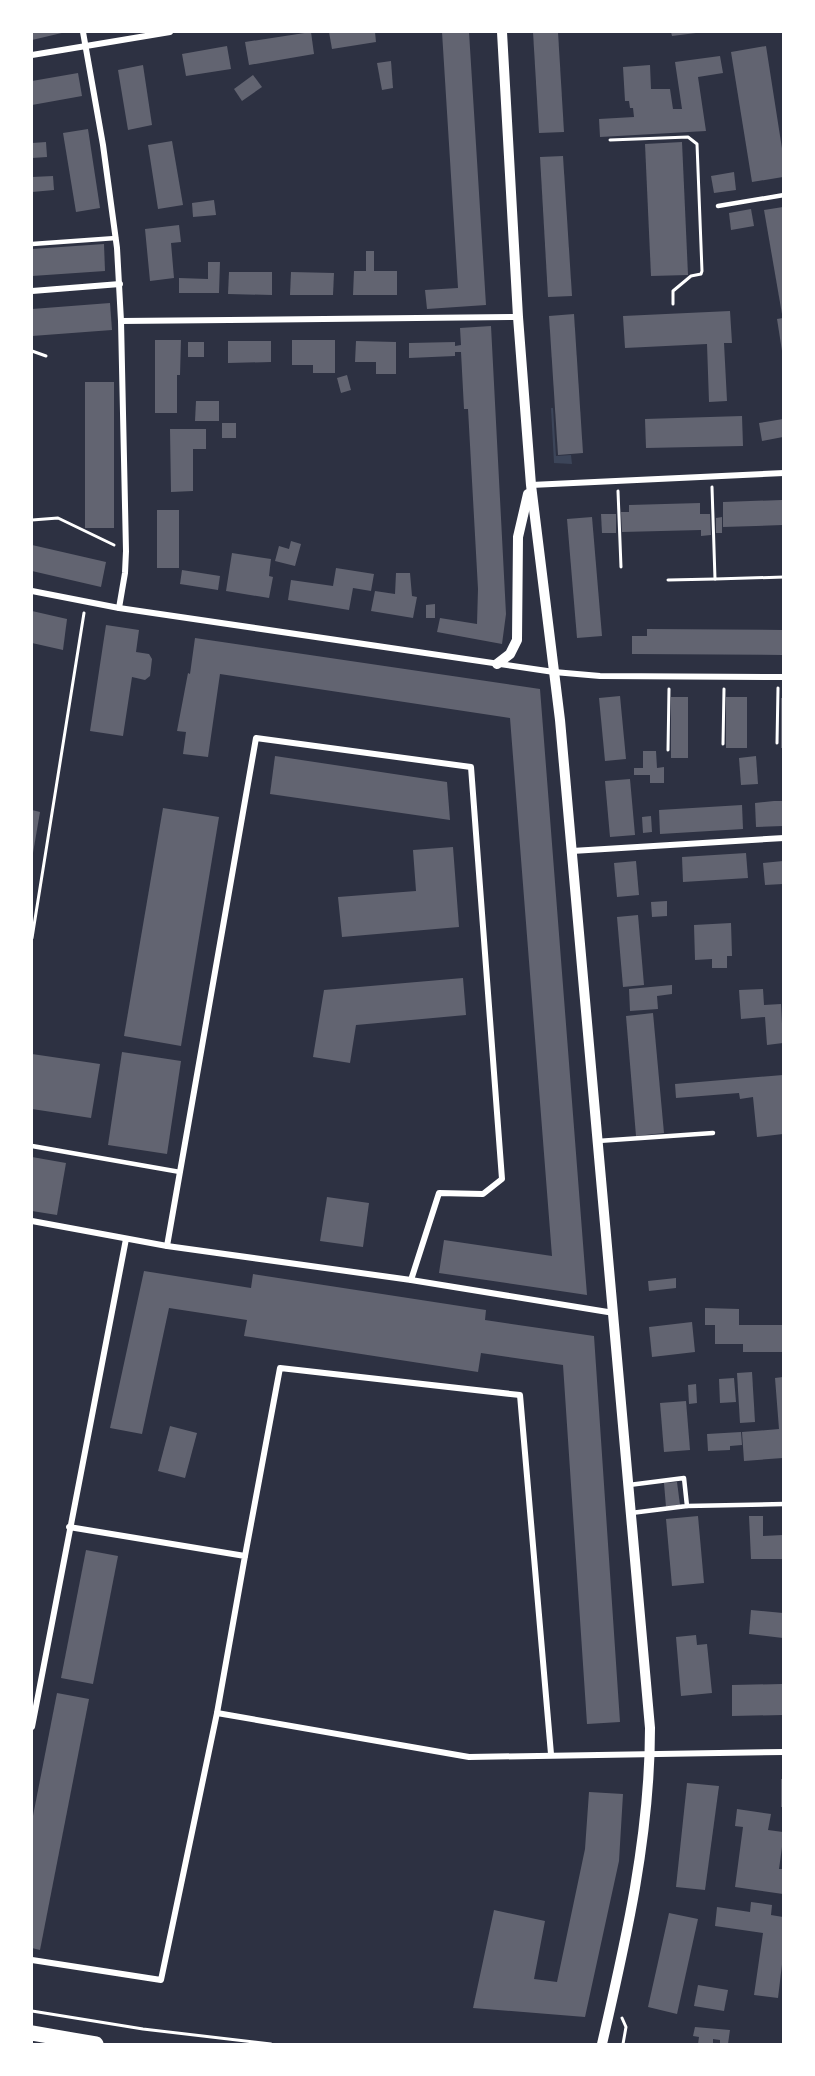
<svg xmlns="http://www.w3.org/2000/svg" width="815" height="2076" viewBox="0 0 815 2076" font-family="'PT Sans Narrow',sans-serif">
	<rect width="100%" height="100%" fill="#2d3142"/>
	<path fill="#3c4559" d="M551 408H553L556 456 571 455 572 464 554 463Z"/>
	<g fill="#626471">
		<path d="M32 32H66L32 40Z"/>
		<path d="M311 32 314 54 249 65 245 42Z"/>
		<path d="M329 32H375L376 42 332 49Z"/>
		<path d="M442 32H469L486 305 427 309 425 290 458 288Z"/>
		<path d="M533 32H558L564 132 539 133Z"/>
		<path d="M671 32H696V33L672 36Z"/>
		<path d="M227 46 231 69 186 76 182 54Z"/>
		<path d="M766 46 783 155V177L752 182 731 52Z"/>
		<path d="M720 56 723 73 698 77 706 131 600 137 599 119 634 117 633 108H630L629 101H625L623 67 650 65 651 89H670L673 109H682L675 62Z"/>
		<path d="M391 61 393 88 382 90 377 63Z"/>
		<path d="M143 65 152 125 128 130 118 70Z"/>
		<path d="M78 73 82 96 32 105V81Z"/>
		<path d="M253 75 262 87 242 101 234 89Z"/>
		<path d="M88 129 100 208 76 212 63 133Z"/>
		<path d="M172 141 183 205 158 209 148 145Z"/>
		<path d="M46 142 47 157 32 158V143Z"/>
		<path d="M682 142 688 275 651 276 645 144Z"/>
		<path d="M563 156 572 296 548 297 540 157Z"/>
		<path d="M734 172 736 190 714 193 711 176Z"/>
		<path d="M53 176 54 190 32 192V177Z"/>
		<path d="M214 200 216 215 193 217 192 203Z"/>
		<path d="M783 207V314H782L764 210Z"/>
		<path d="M751 209 754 226 731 230 729 213Z"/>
		<path d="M179 225 181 242 171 243 174 278 150 281 145 229Z"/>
		<path d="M104 244 105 271 32 276V249Z"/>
		<path d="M366 251H374V271H397V295H353L354 271H366Z"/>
		<path d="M208 262H220L219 293H179V278L208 279Z"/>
		<path d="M229 272H272V295L228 294Z"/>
		<path d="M291 272 334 273 333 295H290Z"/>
		<path d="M110 303 112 330 32 336V309Z"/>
		<path d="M730 311 732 343H724L727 401 709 402 707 344 625 348 623 316Z"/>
		<path d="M574 314 583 453 558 455 549 316Z"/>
		<path d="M783 318V351H782L777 319Z"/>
		<path d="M491 326 506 614 502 644 437 632 440 618 477 624 478 589 468 409H464L461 352H455V356L409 358V343L455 342V346L461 345 460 328Z"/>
		<path d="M155 340H181L180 375H177V413H155Z"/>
		<path d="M292 340H335V373H313V365H292Z"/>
		<path d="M228 341H271V362L228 363Z"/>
		<path d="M356 341 396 342V374H376V362H355Z"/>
		<rect x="188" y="342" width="16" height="15"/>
		<path d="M347 375 351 390 341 393 337 378Z"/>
		<rect x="85" y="382" width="29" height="146"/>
		<path d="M196 401H219V421H195Z"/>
		<path d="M742 416 743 446 646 448 645 419Z"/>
		<path d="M783 419V437L762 441 759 423Z"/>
		<rect x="222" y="423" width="14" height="15"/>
		<path d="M170 429H206V449H193V491L171 492Z"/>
		<path d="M782 500H783V525L723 527V502Z"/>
		<path d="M700 503V514H710L711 535 701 536V530L622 532 621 512H629V505Z"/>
		<rect x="157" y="510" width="22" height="58"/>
		<path d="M601 514H616V533H602Z"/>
		<path d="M592 517 602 636 577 638 567 519Z"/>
		<path d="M722 517V533H716V518Z"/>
		<path d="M291 541 301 544 295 566 275 561 279 546 289 549Z"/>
		<path d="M32 545 106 562 101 587 32 571Z"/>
		<path d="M232 553 271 559 269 576 273 577 269 598 226 591Z"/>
		<path d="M336 568 374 574 371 591 353 588 349 610 288 600 291 580 333 586Z"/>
		<path d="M182 570 220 576 218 590 180 584Z"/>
		<path d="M396 573H410L412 596 417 597 413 618 371 611 375 591 395 594Z"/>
		<path d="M435 604V618H426V605Z"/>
		<path d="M32 611 67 619 63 650 32 643Z"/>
		<path d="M106 625 139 630 136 652 149 654 152 659 150 676 145 680 132 677 123 736 90 731Z"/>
		<path d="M647 629 783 630V655L632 654V636H647Z"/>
		<path d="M195 638 540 689 587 1295 439 1273 444 1240 552 1256 510 718 220 674 208 757 183 754 186 732 177 731 188 673 190 674Z"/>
		<path d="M620 696 626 759 605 761 599 698Z"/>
		<rect x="671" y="697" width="17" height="61"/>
		<rect x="726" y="697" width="21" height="51"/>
		<rect x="781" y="698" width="2" height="50"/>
		<path d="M643 751H656L657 768 664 767V783H650V775H634V768H643Z"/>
		<path d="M275 756 447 782 450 820 270 794Z"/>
		<path d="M756 756 758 784 741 785 739 758Z"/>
		<path d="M630 779 635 835 610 837 605 781Z"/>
		<path d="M774 801H783V826L756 827 755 803Z"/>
		<path d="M742 805 743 829 660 834 659 810Z"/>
		<path d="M163 808 219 817 181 1046 124 1036Z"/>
		<path d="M32 810 40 812 33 853H32Z"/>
		<path d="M651 816 652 832 643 833 642 817Z"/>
		<path d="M453 847 459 927 342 937 338 897 416 891 413 850Z"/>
		<path d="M746 853 748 878 683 882 682 857Z"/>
		<path d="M636 861 639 895 617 897 614 863Z"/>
		<path d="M783 861V884L765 885 763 863Z"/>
		<path d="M667 901V916L652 917 651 902Z"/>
		<path d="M638 915 644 985 623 987 617 917Z"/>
		<path d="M731 923 732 956H727V968H712V959L695 960 694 925Z"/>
		<path d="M463 978 466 1015 356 1025 350 1063 313 1057 324 990Z"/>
		<path d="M672 985V994L657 996 658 1009 630 1011 629 989Z"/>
		<path d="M763 989 764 1005 781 1004 783 1043 767 1045 765 1017 741 1019 739 990Z"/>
		<path d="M653 1013 664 1133 636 1136 626 1016Z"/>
		<path d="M122 1052 181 1061 167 1154 108 1145Z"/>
		<path d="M32 1054 100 1064 91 1118 32 1109Z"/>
		<path d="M783 1075V1134L757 1137 753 1097 740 1099 739 1093 676 1098 675 1084Z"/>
		<path d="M32 1157 66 1163 57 1215 32 1211Z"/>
		<path d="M327 1197 369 1203 363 1247 320 1241Z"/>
		<path d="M144 1271 251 1288 253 1274 486 1310 485 1320 594 1336 620 1722 587 1724 563 1365 481 1353 478 1372 244 1336 247 1320 169 1308 142 1434 110 1428Z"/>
		<path d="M676 1278V1288L649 1291 648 1281Z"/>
		<path d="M705 1308 739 1309V1325H783V1352H743V1344H715V1325H705Z"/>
		<path d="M692 1322 695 1352 652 1357 649 1327Z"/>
		<path d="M752 1372 755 1422 740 1423 737 1373Z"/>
		<path d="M783 1377V1458L744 1461 742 1432 779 1429 775 1378Z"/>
		<path d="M734 1378 736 1402 720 1403 719 1379Z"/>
		<path d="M696 1384 697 1403 689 1404 688 1385Z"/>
		<path d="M686 1401 690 1450 664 1452 660 1403Z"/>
		<path d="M170 1426 197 1433 185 1478 158 1471Z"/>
		<path d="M741 1432 742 1445 730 1446V1450L708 1451 707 1434Z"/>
		<path d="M677 1482 680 1505 666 1507 664 1483Z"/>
		<path d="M698 1516 704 1583 672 1586 666 1519Z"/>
		<path d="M749 1516H763V1536L783 1535V1559H751Z"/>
		<path d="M86 1550 118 1556 93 1684 61 1678Z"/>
		<path d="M751 1610 783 1613V1638L749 1634Z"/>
		<path d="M696 1635 697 1645 707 1644 712 1693 681 1696 676 1637Z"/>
		<path d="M782 1684 783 1715 732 1716V1685Z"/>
		<path d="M57 1693 89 1699 40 1950 32 1948V1821Z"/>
		<rect x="781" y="1779" width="2" height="28"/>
		<path d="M687 1783 719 1786 705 1890 676 1887Z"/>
		<path d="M589 1792 623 1794 619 1861 585 2017 473 2008 494 1910 545 1921 534 1979 557 1982 585 1849Z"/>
		<path d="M737 1809 771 1814 768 1830 783 1832V1848L782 1847 779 1869H783V1894L735 1887 743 1827 735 1826Z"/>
		<path d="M751 1902 772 1905 771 1915 783 1917V1956L778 1998 754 1995 763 1933 715 1926 717 1907 750 1912Z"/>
		<path d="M669 1913 698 1919 677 2014 648 2007Z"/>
		<path d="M698 1985 728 1990 724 2011 694 2006Z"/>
		<path d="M695 2027 730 2030 728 2044H720V2040L713 2039V2044H698L699 2037 693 2036Z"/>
	</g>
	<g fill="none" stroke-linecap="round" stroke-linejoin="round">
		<g stroke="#fff" stroke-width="3">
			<path d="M610 140 688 137 697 144 702 271 701 274 691 276 673 291V304"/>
			<path d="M32 351 46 356"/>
			<path d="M712 487 715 579 784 577"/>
			<path d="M618 491 621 567"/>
			<path d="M32 520 58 518 114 545"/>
			<path d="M668 580 715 579"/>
			<path d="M777 743 778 688"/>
			<path d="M723 744 724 689"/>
			<path d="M668 750 669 689"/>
			<path d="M32 938 84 613"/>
			<path d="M32 2011 143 2029 271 2044"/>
			<path d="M622 2018 626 2027 623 2044"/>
		</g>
		<g stroke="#fff" stroke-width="4.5">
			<path d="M718 206 784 195"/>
			<path d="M32 244 116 238"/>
			<path d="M598 1141 713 1133"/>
			<path d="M32 1146 180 1172"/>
			<path d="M629 1485 684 1478 687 1506 631 1513"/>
			<path d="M687 1506 784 1504"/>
		</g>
		<g stroke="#fff" stroke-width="6">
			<path d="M83 32 103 145 117 248 121 321 126 551 125 573 119 608"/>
			<path d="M32 55 170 32"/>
			<path d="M32 291 120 284"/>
			<path d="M121 321 518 317"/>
			<path d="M531 485 784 473"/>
			<path d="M32 591 119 608 554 672 600 676 784 677"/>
			<path d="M572 851 784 838"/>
			<path d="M32 1221 167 1246 411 1280 614 1313"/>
			<path d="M167 1246 256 738 471 767 502 1179 483 1194 439 1193 411 1280"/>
			<path d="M245 1556 280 1368 520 1395 551 1754"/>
			<path d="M217 1713 469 1757 784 1752"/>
			<path d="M32 1727 126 1239"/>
			<path d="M32 1960 161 1980 217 1713 245 1556 69 1527"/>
		</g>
		<g stroke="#fff" stroke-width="10">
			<path d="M502 32 518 317 531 485 560 720 650 1728C650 1836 626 1940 602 2044"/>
			<path d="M497 664 510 654 517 640 518 537 528 494"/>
		</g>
		<path stroke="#fff" stroke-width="15" d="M32 2033 96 2044"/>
	</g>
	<rect width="815" height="2076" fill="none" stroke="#ffffff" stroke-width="66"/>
</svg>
